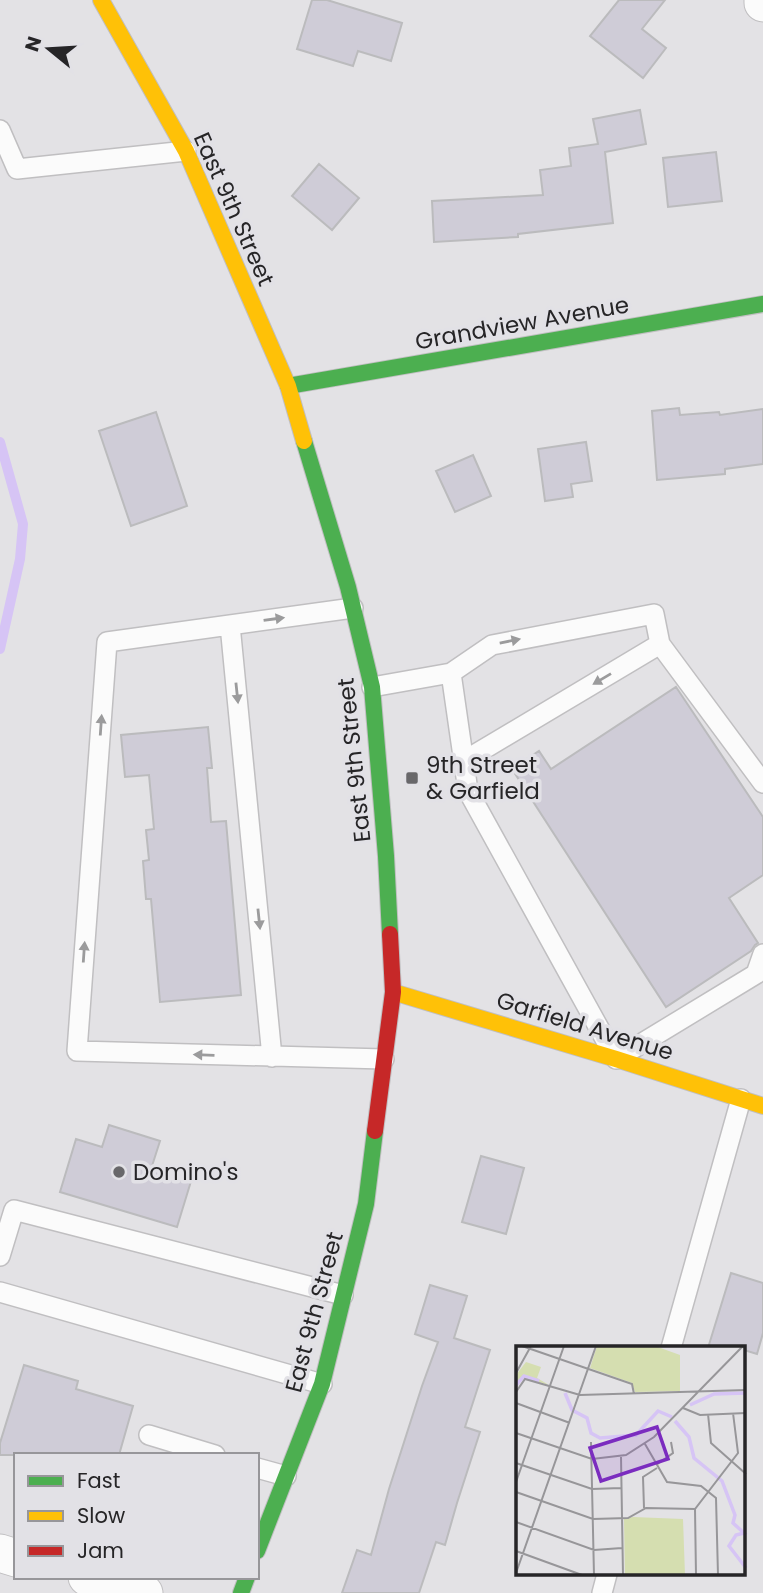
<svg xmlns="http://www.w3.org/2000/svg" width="763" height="1593" viewBox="0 0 763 1593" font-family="Poppins,sans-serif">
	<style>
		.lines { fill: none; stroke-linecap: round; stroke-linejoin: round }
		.stream { stroke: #d6c4f5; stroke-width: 10 }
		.building { fill: #cfccd7; stroke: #bbbbbd; stroke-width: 2 }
		.lane-casing { stroke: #c0bfc1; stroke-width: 22 }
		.street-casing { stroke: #c0bfc1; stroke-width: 39 }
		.fast-casing { stroke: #c0bfc1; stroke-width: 18 }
		.slow-casing { stroke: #c0bfc1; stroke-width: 18 }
		.jam-casing { stroke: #c0bfc1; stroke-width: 18 }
		.lane { stroke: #fbfbfb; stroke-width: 19 }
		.street { stroke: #fbfbfb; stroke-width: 37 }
		.fast { stroke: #4caf50; stroke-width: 16 }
		.slow { stroke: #ffc107; stroke-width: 16 }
		.jam { stroke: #c62828; stroke-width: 16 }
		.oneway { fill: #9b9b9c }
		.poi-dot { fill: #68676a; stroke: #e2e1e6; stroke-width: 2.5 }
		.labels { text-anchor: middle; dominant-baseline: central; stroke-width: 7; stroke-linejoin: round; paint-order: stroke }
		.street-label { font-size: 23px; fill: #262527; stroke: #e2e1e6 }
		.poi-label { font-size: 23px; fill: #262527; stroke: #e2e1e6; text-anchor: start }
		.inset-river { fill: none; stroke: #d6c4f5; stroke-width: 3.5 }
		.inset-road { fill: none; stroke: #979699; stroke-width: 2 }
		.view { fill: #7b2cbf; fill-opacity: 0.15; stroke: #7b2cbf; stroke-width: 3.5 }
		.inset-edge { fill: none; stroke: #262527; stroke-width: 3.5 }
	</style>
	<rect width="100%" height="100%" fill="#e3e2e5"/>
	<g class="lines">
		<path class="stream" d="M0 442 23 524 20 559 0 649"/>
	</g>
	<path class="building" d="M312 0H327L402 23 391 61 358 51 353 66 297 49Z
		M619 0H665L642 29 666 48 643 78 590 36Z
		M640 110 646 144 605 152 613 223 518 234V237L434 242 432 201 543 195 540 170 571 166 569 148 598 144 593 119Z
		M716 152 722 201 668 207 663 158Z
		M319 164 359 198 332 230 292 196Z
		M679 408 680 415 719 412 720 415 763 409V464L725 469V474L657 480 652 411Z
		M156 412 187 506 131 526 99 431Z
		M586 442 592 481 571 484 573 497 545 501 538 449Z
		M473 455 491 496 455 512 436 471Z
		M676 687 763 817V875L729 898 758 943 755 945 751 951 666 1007 512 769 539 751 551 769Z
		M208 727 212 768H207L211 822 226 821 241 995 160 1002 151 899H146L143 861 149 860 146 830 154 829 149 775 125 777 121 735Z
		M109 1125 160 1141 152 1166 192 1178 177 1227 60 1192 76 1139 102 1147Z
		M481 1156 524 1168 506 1234 462 1222Z
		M731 1273 763 1283V1333L757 1354 744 1350V1348H708Z
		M430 1285 467 1296 454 1338 490 1350 465 1427 480 1432 457 1503 445 1545 436 1542 419 1593H342L357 1550 371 1555 389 1489 422 1386 438 1342 415 1334Z
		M24 1365 78 1381 76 1389 133 1406 119 1455H0V1443Z"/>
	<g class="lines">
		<defs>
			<path id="lane" d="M0 130 17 169 186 151
				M353 608 107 642 77 1051 384 1059
				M230 625 272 1057
				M451 673 492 645 654 614 660 644 763 783
				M372 687 451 673 468 791 616 1059 756 974 763 954
				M464 761 660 644
				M0 1256 14 1210 343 1295
				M0 1292 322 1384
				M671 1348 741 1099
				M149 1435 215 1455
				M257 1468 286 1476
				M602 1593 607 1574"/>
			<path id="street" d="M763 0V3
				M0 1553 16 1558
				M87 1577 144 1593"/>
			<path id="fast" d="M288 386 763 304
				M304 441 348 587 372 687 386 856 390 934
				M257 1551 322 1384 366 1204 375 1131
				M241 1593 247 1577"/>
			<path id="slow" d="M101 0 186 151 288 386 304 441
				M393 992 616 1059 763 1106"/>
			<path id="jam" d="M375 1131 393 992 390 934"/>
		</defs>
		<use href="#lane" class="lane-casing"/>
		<use href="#street" class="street-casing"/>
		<use href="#fast" class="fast-casing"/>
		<use href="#slow" class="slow-casing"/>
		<use href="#jam" class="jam-casing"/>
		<use href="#lane" class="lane"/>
		<use href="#street" class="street"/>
		<use href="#fast" class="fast"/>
		<use href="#slow" class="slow"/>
		<use href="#jam" class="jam"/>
	</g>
	<defs><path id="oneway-solid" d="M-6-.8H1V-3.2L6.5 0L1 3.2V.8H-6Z" transform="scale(1.75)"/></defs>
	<g class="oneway">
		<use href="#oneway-solid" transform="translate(274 619) rotate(-8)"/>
		<use href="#oneway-solid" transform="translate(510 641) rotate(-11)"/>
		<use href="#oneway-solid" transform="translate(602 679) rotate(149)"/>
		<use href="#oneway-solid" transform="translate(237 693) rotate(84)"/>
		<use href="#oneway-solid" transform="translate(101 725) rotate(-86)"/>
		<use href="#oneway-solid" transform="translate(259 919) rotate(84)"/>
		<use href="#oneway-solid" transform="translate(84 952) rotate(-86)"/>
		<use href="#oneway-solid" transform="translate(204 1055) rotate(-178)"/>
	</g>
	<g class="poi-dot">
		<rect x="405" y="771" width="14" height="14" rx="3.5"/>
		<circle cx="119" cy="1172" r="7"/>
	</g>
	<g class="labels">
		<g class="street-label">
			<text transform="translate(234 209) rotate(66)">East 9th Street</text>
			<text transform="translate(522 323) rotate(-10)">Grandview Avenue</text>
			<text transform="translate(354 760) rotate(-96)">East 9th Street</text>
			<text transform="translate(585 1026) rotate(17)">Garfield Avenue</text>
			<text transform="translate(314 1312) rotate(-75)">East 9th Street</text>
		</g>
		<g class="poi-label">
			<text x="426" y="765">9th Street<tspan x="426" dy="26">&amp; Garfield</tspan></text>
			<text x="133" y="1172">Domino's</text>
		</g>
	</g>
	<g transform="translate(516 1346)">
		<rect width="229" height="229" fill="#e3e2e5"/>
		<path d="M81 0H139L164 9V45L119 46 116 37 74 22ZM10 16 25 21 21 32 33 39 6 31 0 43V29ZM117 171 167 173 169 229H109L108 173Z" fill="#d5deb0"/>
		<path class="inset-river" d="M0 39 8 30 23 35M49 47 56 64 71 72 75 87 84 92 120 89 142 65 156 71M174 59 198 48 230 47M159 75 173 91 178 112 206 135 219 169 217 177 228 187 220 189 213 200 230 222"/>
		<path class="inset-road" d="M6 0 116 38 118 48M0 27 15 0M0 46 9 33 64 49 230 44M0 57 54 77M167 62 184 69 230 67M192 68 195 97 230 128M0 87 76 113 110 109 138 91 227 0M75 96 78 229M129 98 151 136 185 140 200 152 202 229M105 111 107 229M0 117 76 143 105 142M140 119 157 107 155 96M0 136 48 0M0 146 77 173 112 172 130 162 179 163 222 107 217 67M128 162 127 131 141 122M179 163 180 229M0 176 78 204 106 202M0 205 66 229M0 227 80 0"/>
		<path class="view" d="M141 81 152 113 85 135 74 102Z"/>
		<rect width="229" height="229" class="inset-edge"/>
	</g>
	<rect x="14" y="1453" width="245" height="126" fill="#e2e1e6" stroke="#97969a" stroke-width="2"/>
	<rect x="28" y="1476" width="35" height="10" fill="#4caf50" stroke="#97969a" stroke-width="2"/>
	<text x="77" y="1488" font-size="21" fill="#262527">Fast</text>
	<rect x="28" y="1511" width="35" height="10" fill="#ffc107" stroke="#97969a" stroke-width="2"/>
	<text x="77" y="1523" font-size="21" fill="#262527">Slow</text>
	<rect x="28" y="1546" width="35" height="10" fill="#c62828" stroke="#97969a" stroke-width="2"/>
	<text x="77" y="1558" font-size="21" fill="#262527">Jam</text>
	<g transform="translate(49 49) rotate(288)" stroke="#e2e1e6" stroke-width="5" paint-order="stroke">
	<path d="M0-5L12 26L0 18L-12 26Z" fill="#262527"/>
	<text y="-10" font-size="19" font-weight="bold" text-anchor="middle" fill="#262527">N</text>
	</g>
</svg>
